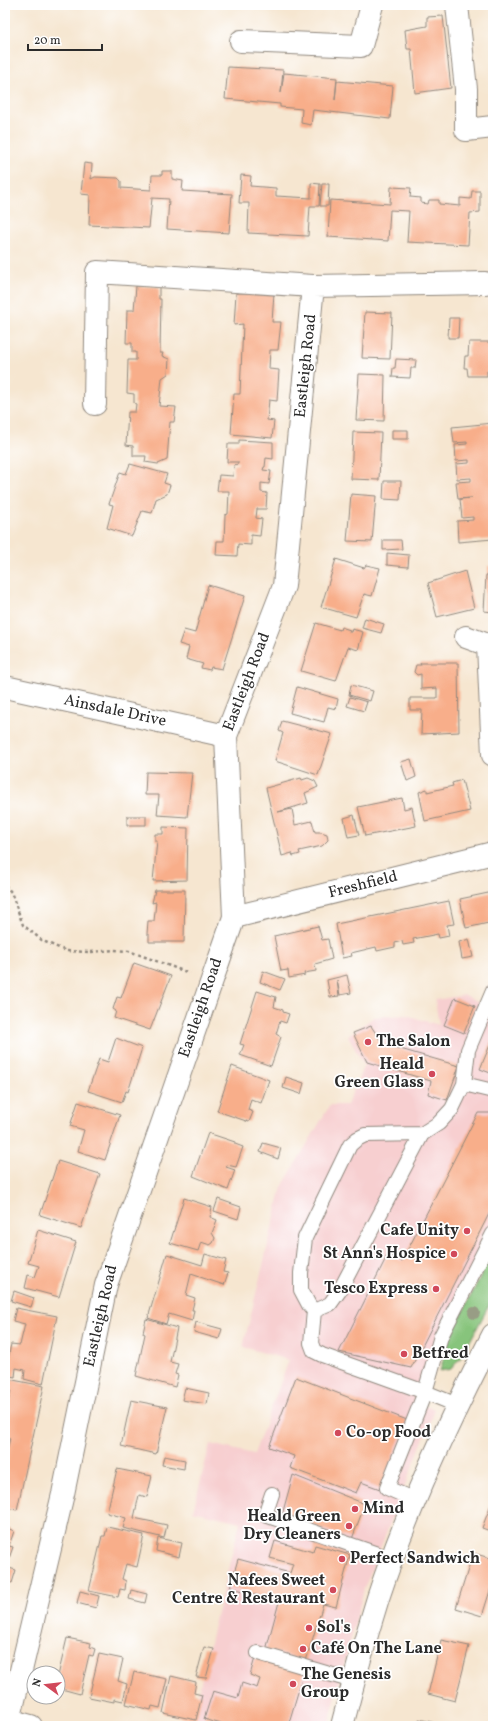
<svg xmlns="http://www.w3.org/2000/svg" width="498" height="1731" viewBox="0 0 498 1731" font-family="Vollkorn,serif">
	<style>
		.built { fill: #f7cfd0 }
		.green { fill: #87c47b; stroke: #597853 }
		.building { fill: #f8ae8a }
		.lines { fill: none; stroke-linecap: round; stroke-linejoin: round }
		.service-casing { stroke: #90887e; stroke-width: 16 }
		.minor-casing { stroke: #90887e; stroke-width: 24 }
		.tertiary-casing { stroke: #90887e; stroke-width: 24 }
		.path { stroke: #90887e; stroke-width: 2.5; stroke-dasharray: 3 3; stroke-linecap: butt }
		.service { stroke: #fff; stroke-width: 14 }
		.minor { stroke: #fff; stroke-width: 22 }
		.tertiary { stroke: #fff; stroke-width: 22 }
		.tree { fill: #989d85 }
		.poi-dot { fill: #d1495b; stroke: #fff; stroke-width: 1.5 }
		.labels { text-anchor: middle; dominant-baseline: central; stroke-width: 3.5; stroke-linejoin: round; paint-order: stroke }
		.street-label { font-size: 16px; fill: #2b2b2b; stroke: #fff }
		.poi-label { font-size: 16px; font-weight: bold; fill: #2b2b2b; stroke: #fff; text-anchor: start }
	</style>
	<rect width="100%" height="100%" fill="#fff"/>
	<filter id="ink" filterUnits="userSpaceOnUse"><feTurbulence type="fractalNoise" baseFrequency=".025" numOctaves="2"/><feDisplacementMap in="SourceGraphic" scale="8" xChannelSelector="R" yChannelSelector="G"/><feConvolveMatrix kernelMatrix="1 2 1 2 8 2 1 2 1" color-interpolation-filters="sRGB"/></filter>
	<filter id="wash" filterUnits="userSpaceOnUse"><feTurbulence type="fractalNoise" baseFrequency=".012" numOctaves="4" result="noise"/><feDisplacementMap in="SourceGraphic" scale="16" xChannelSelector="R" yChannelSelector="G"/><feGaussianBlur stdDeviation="0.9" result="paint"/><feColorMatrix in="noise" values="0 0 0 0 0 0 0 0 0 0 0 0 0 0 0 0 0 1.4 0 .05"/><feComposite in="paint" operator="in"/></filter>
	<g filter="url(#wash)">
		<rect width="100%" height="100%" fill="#f6e6d0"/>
		<path class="built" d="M493 975V1243L415 1402 435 1410 364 1589 328 1726H191L214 1625 240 1522 193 1511 210 1444 254 1454 289 1360 243 1347 282 1187 330 1105H347L364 1065 348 1036 374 1017 406 1015 439 1025 435 1000 465 995 481 1003Z"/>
		<path class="green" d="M493 1251V1298L462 1356 451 1369 440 1371 449 1340Z"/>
		<g id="blocks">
			<path class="building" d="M443 16 451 88 415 93 411 49H407L405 30 427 26V17Z
				M228 67 283 70 281 93 284 73 337 78 335 100 337 81 393 86 390 119 313 110 311 125 301 123 302 109 280 107V104L225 99Z
				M84 163 92 164 91 179 95 177 118 178 121 181V188L151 190 152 175H162V171H172V179L183 181 182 191 232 194 229 233 167 229 169 199 152 198 149 228 89 225 90 195 81 194Z
				M241 175 251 176 250 186 276 188V196L311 198V183L320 184 319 206H310L308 236 248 233 249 203H239Z
				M322 184H329L328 206H320Z
				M391 187 411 188 410 197 421 198V203L428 204 429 200H439V204L460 206V198L471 199 472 191H480V212L470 213 468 245 407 242 409 211 390 210 388 241 328 237 330 200 390 204Z
				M136 286 159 287V299H161L160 353H163L162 356 169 359 168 374 162 378 159 406 176 407 174 422H170L167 460 158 464 145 462 146 456H133V446L126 445 128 412H135L136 404 134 403V394L127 393 128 360H136V352H132V343H126L127 310H134Z
				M236 293H274L272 322H281L278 350H270L269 369 279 370 277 401 269 400 267 420 274 421 272 438 231 434 234 394H240L243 324 234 325Z
				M365 312 392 313 390 359 362 358Z
				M449 318H459L458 338H448Z
				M469 342H493V371H487V376H468L467 368H464L465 356H468Z
				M396 359 416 360 415 368H411L410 378 392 377 393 368H395Z
				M359 374 385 375 384 421 356 420Z
				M493 423V539L458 542 457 521 473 520V517L462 518 460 499 472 498 458 499 456 482 471 481V478L457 479 456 464 469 463V460L456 461 455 445 467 444V442L454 443 452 427Z
				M392 430H408V439H392Z
				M353 432 381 433 379 480 351 479Z
				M239 440 273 442V459L266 458 265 467H264L263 470 271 471 269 484 261 483V492L267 493 266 509H257L256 518 262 519 260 536 251 535V545L238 544 237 556 216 555 217 541H224L225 515 228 514 229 491H217L219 475 233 476 234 465 238 464V462H227L228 444H239Z
				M130 464 167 474 164 483 170 485 167 494 156 499 152 513 142 511 132 536 107 528 113 505 109 504 120 472 126 474Z
				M384 481H401L400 500 383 499Z
				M351 494 376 496 372 542 347 541Z
				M383 540H401L402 549 383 550Z
				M387 553 409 555 408 567 387 565Z
				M336 559 364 568 366 565 380 568 372 596 364 594 356 617 321 607Z
				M488 566H493V612L484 611 486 575H488Z
				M465 571 474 608 437 617 428 583Z
				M208 585 245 596 222 669 211 667 210 670 201 668 203 664 186 659 189 647 179 644 184 630 195 633Z
				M365 618 384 624 381 633 362 628Z
				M316 623 340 630 341 627 350 630 349 632H351L352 629 363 632 358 650 348 647 336 681 301 671Z
				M420 663H458L459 732 421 734 422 710H410V698H437V688L421 689V674L417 675 414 672 416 665H421Z
				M351 685 373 691 370 701 349 695Z
				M297 687 338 699 336 709 328 707 324 722 290 713Z
				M350 697 367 702 364 711 347 706Z
				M282 721 332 734 318 775 275 761 283 733 279 731Z
				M411 759 416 777 407 781 401 762Z
				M146 772 192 773 187 817 157 815 159 795H145Z
				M301 778 302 780 308 778 315 781 318 787 305 793 308 803 278 812 292 809 295 825 312 821 315 832H321L327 834 328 840 322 846 299 851 300 854 293 856 292 853 282 856 266 788Z
				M462 780 470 811 425 821 419 792 427 789V792L453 786 452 783Z
				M402 798 404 809 412 807 416 826 365 836 358 807Z
				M354 815 359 835 348 837 344 818Z
				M127 816H146V825H127Z
				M163 827 188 828 187 880 153 881 157 841H155V834H163Z
				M155 890H185L184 942H149V934H147L148 921H154L156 902 152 903Z
				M493 892V922L466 928 460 899Z
				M449 901 454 924 447 925 449 936 439 938 438 934 413 939 414 943 403 945 402 941 395 943V947L377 951 376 947 351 953 352 956 342 958 336 924Z
				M318 926 322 940 328 939 332 959 315 964 316 971 304 973 305 975 289 978 288 970 281 971 274 936Z
				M469 939 473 957 462 959 459 942Z
				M134 963 171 976 150 1030 114 1018 116 1011 113 1009 117 997 121 998Z
				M263 971 285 979 280 990 260 982Z
				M347 975 351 993 340 995 337 980 339 996 330 997 327 980Z
				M257 991 276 997 274 1007 283 1010V1012L289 1014 286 1023 280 1021 276 1034 281 1037 271 1066 240 1055 244 1045 240 1044Z
				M455 998 475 1006 464 1033 444 1025Z
				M371 1026 383 1044 459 1066 447 1100 428 1094 431 1081 367 1062 353 1033Z
				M116 1038 142 1048 128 1092 126 1091 122 1102 88 1091 99 1059 108 1062Z
				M493 1038V1074L480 1069Z
				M232 1066 269 1080 261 1103 251 1099 248 1110 253 1112 249 1122 217 1111Z
				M286 1077 304 1083 301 1094 283 1088Z
				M78 1102 120 1115 105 1160 78 1151 84 1130 70 1126Z
				M478 1113H493V1206L411 1368 339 1352 388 1254 402 1261Z
				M208 1133 235 1142V1144L243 1147 236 1167 227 1165 226 1167 235 1170 228 1190 193 1176Z
				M263 1143 281 1148 278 1159 260 1152Z
				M58 1161 100 1174 81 1228 40 1215Z
				M184 1198 212 1207 210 1217 217 1220 212 1233 215 1238 213 1243 210 1245 201 1242 198 1251 170 1243Z
				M218 1199 241 1207 238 1219 214 1211Z
				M38 1230 76 1242 59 1297 25 1288 28 1275 35 1277 39 1266 28 1263Z
				M167 1254 202 1265 205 1254 226 1260 223 1272 228 1273 224 1285 191 1274 186 1295 195 1298 192 1310H194L192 1321 169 1314 166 1324 148 1318Z
				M14 1291 34 1298 31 1307 11 1301Z
				M16 1308 57 1316 43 1384 24 1379 25 1370 16 1368 15 1377 5 1375 11 1344 20 1345 25 1324 13 1321Z
				M146 1319 177 1328 170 1362 178 1364 175 1374 178 1375 175 1387 136 1376 145 1334 143 1333Z
				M196 1322 222 1329 219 1339 194 1332Z
				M296 1377 407 1420 380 1489 361 1482 356 1493 290 1468 294 1456 269 1447Z
				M8 1379 44 1386 17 1510 5 1508V1460L10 1438 5 1437V1414L11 1390 6 1389Z
				M185 1388 209 1393 207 1404 182 1400Z
				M131 1400 167 1407 156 1454 121 1446Z
				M164 1456 185 1460 184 1469 162 1465Z
				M117 1469 152 1476 147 1497 139 1495 134 1518 167 1525 164 1538 123 1528 126 1518 107 1513Z
				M293 1475 365 1504 352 1539 282 1515Z
				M493 1499V1532L482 1528Z
				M5 1527 14 1531 9 1546 13 1547 6 1567 5 1566Z
				M107 1527 144 1535 137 1567 126 1564 122 1579 126 1581 125 1590 120 1589 118 1597 89 1591 102 1536H105Z
				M158 1538 182 1543 179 1557 156 1551Z
				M275 1541 313 1552 315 1545 350 1555 336 1607 323 1604 306 1661 266 1650 279 1602 230 1587 238 1559 290 1573 293 1564 270 1558Z
				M473 1553 493 1559V1581L482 1616 456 1608Z
				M5 1567 16 1570 12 1583 5 1581Z
				M131 1590 147 1594 145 1603 129 1599Z
				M80 1591 99 1596 96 1608 77 1603Z
				M67 1638 91 1643 90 1647 95 1649 93 1656 89 1655 80 1694 58 1688V1676Z
				M441 1640 469 1646 455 1701 428 1694Z
				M204 1647 214 1649 206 1678 196 1677Z
				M99 1654 123 1659 118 1681 127 1684 123 1701 114 1699V1702L89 1697Z
				M255 1658 304 1672 288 1726H228L204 1719 213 1691 238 1698 242 1683 257 1688 260 1679 250 1675Z
				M134 1672 167 1679 160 1708 152 1706 151 1710 126 1704Z
				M171 1676 196 1682 194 1693 202 1695 196 1720 163 1713Z
				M419 1719 444 1725V1726H418Z"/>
		</g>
	</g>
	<g filter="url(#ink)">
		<use href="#blocks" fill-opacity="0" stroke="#90887e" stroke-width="1"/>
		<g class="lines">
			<defs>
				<path id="service" d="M464 1084 493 1091
					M422 1134 340 1290 330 1304 314 1311 309 1305 301 1290V1273L305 1238 350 1145 357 1139 365 1135 422 1134 439 1123 452 1109 464 1084 468 1050 493 991
					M314 1311 311 1343 314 1351 322 1355 425 1392 457 1405
					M272 1494 265 1515 392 1559
					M415 1500 387 1488 425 1392 441 1336 493 1234
					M258 1653 353 1681"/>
				<path id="minor" d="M457 5 466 89V130L493 127
					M241 41 361 46 372 5
					M313 286 485 283
					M466 637 488 645 493 755
					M5 687 226 736
					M234 917 493 853
					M5 1719 31 1726
					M9 1721 63 1494 106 1285 234 917 226 736 284 586 313 286 97 272 95 404"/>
				<path id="tertiary" d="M342 1726C353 1683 365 1640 378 1598 408 1507 449 1420 493 1335"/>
			</defs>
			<use href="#service" class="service-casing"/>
			<use href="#minor" class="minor-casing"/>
			<use href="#tertiary" class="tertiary-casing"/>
			<path class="path" d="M5 885 11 892 23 925 43 941 66 951 90 952 114 950 129 951 189 973"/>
			<use href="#service" class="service"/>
			<use href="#minor" class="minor"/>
			<use href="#tertiary" class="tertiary"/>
		</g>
		<circle class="tree" cx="474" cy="1313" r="6"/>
	</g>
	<g class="poi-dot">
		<circle cx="368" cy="1042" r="4"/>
		<circle cx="432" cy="1074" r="4"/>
		<circle cx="467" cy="1231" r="4"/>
		<circle cx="454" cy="1254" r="4"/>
		<circle cx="436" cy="1289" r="4"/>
		<circle cx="404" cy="1354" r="4"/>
		<circle cx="338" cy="1433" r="4"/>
		<circle cx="355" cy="1509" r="4"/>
		<circle cx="349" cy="1526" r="4"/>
		<circle cx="342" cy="1559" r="4"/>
		<circle cx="333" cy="1590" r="4"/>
		<circle cx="309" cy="1628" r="4"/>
		<circle cx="303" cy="1649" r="4"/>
		<circle cx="293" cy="1684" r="4"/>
	</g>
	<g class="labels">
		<g class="street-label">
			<text transform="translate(306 366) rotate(-84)">Eastleigh Road</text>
			<text transform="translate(247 682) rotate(-69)">Eastleigh Road</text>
			<text transform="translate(115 711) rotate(12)">Ainsdale Drive</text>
			<text transform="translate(363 885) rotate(-14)">Freshfield</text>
			<text transform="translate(201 1008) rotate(-71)">Eastleigh Road</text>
			<text transform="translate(101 1316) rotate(-77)">Eastleigh Road</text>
		</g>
		<g class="poi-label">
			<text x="376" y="1042">The Salon</text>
			<text x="424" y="1065" text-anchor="end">Heald<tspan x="424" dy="18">Green Glass</tspan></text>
			<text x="459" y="1231" text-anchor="end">Cafe Unity</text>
			<text x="446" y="1254" text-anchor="end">St Ann's Hospice</text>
			<text x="428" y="1289" text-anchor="end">Tesco Express</text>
			<text x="412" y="1354">Betfred</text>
			<text x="346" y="1433">Co-op Food</text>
			<text x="363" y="1509">Mind</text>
			<text x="341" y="1517" text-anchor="end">Heald Green<tspan x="341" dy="18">Dry Cleaners</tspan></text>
			<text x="350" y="1559">Perfect Sandwich</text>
			<text x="325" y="1581" text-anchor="end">Nafees Sweet<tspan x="325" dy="18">Centre &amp; Restaurant</tspan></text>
			<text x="317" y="1628">Sol's</text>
			<text x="311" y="1649">Café On The Lane</text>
			<text x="301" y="1675">The Genesis<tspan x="301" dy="18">Group</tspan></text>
		</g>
	</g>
	<rect width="498" height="1731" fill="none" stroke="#fff" stroke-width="20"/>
	<g transform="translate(46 1685) rotate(285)"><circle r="19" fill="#ffffff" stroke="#aaaaaa"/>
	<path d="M0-3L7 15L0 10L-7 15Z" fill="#d1495b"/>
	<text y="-6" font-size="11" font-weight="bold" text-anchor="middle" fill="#2b2b2b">N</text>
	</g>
	<path d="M28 44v6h74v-6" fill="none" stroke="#2b2b2b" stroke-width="2"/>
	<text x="34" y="44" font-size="12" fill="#2b2b2b" stroke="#ffffff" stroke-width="3" paint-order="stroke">20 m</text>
</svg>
